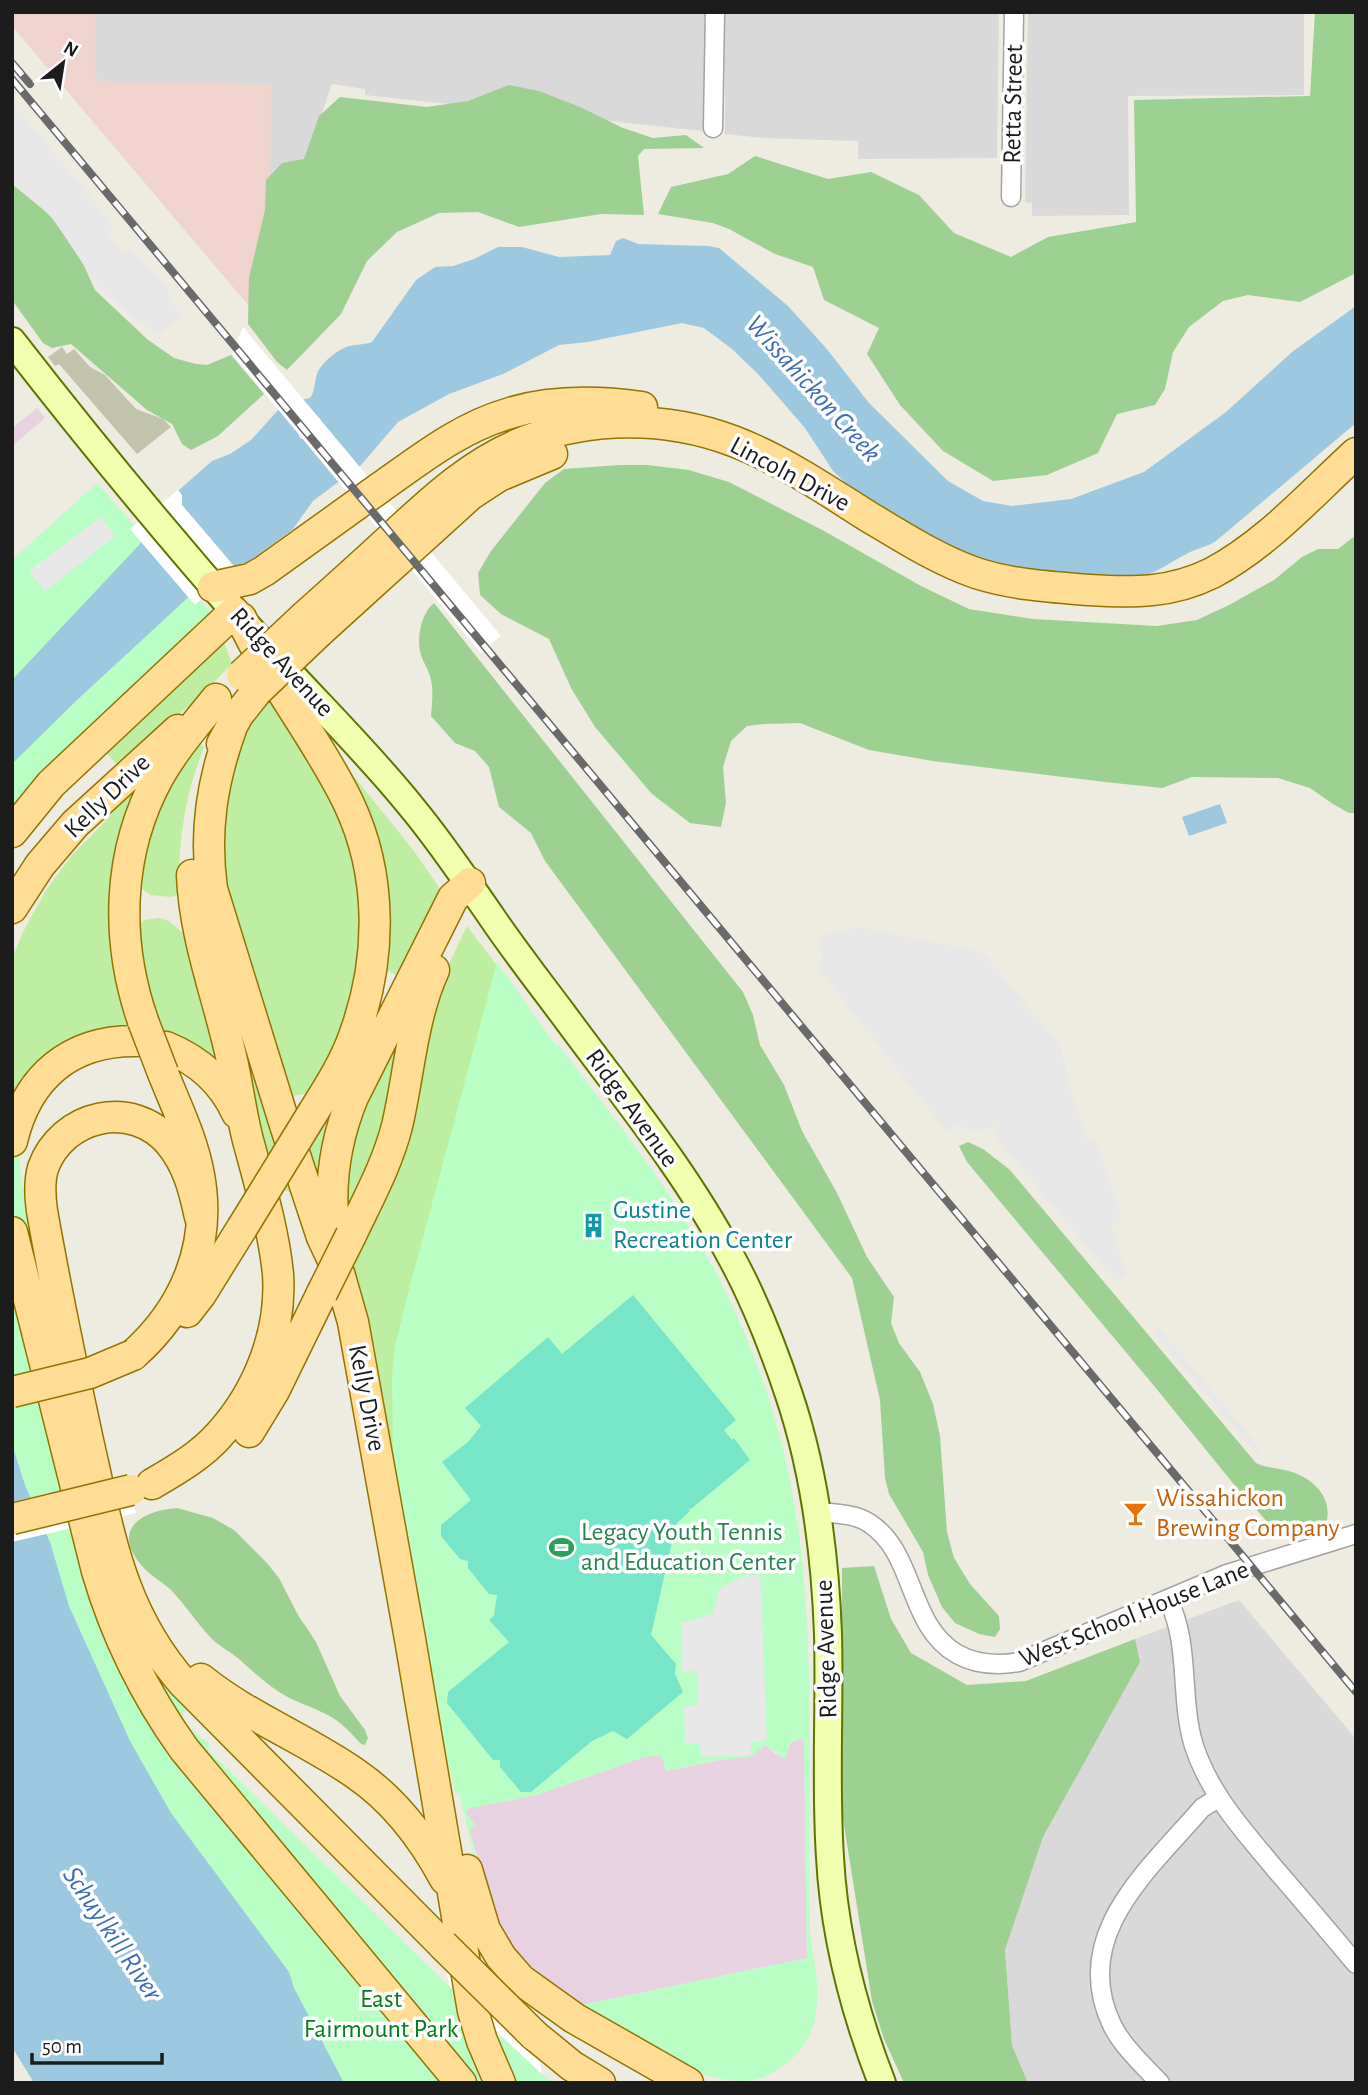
<svg xmlns="http://www.w3.org/2000/svg" width="1368" height="2095" viewBox="0 0 1368 2095" font-family="'Alegreya Sans',sans-serif">
	<style>
		.residential { fill: #dad9d9 }
		.commercial { fill: #f1d3cd }
		.industrial { fill: #e8d2e1 }
		.construction { fill: #c1c3ab }
		.grass { fill: #beeea1 }
		.forest { fill: #9dd191 }
		.park { fill: #b8fec5; fill-rule: evenodd }
		.pitch { fill: #77e5c7 }
		.parking { fill: #e8e8e8 }
		.water { fill: #9cc9e0; fill-rule: evenodd }
		.pier { fill: #fff }
		.lines { fill: none; stroke-linecap: round; stroke-linejoin: round }
		.minor-casing { stroke: #a3a3a3; stroke-width: 21 }
		.secondary-casing { stroke: #5c7600; stroke-width: 30 }
		.primary-casing { stroke: #947400; stroke-width: 33 }
		.minor { stroke: #fff; stroke-width: 18 }
		.secondary { stroke: #f1ffae; stroke-width: 26 }
		.primary { stroke: #ffdd95; stroke-width: 30 }
		.rail-casing { stroke: #6a6a6a; stroke-width: 8 }
		.rail { stroke: #fff; stroke-width: 5; stroke-dasharray: 16; stroke-linecap: butt }
		.primary-bridge-casing { stroke: #947400; stroke-width: 33; stroke-linecap: butt }
		.primary-bridge { stroke: #ffdd95; stroke-width: 30 }
		.labels { text-anchor: middle; dominant-baseline: central; stroke-width: 7; stroke-linejoin: round; paint-order: stroke }
		.street-label { font-size: 26px; fill: #1c1c1c; stroke: #fff }
		.culture-label { font-size: 26px; fill: #0d838f; stroke: #fff; text-anchor: start }
		.food-label { font-size: 26px; fill: #c56008; stroke: #fff; text-anchor: start }
		.leisure-label { font-size: 26px; fill: #27864d; stroke: #fff; text-anchor: start }
		.park-label { font-size: 26px; fill: #02811b; stroke: #fff }
		.water-label { font-size: 28px; font-style: italic; fill: #416db3; stroke: #fff }
	</style>
	<rect width="100%" height="100%" fill="#eeebe0"/>
	<path class="residential" d="M95 12H705V111L703 131 365 95V89L332 84 286 217 99 82 95 77Z
		M725 12H999L997 158 858 159V141L763 138 725 134Z
		M1028 12H1304V95L1128 96 1129 215 1032 216V203L1025 202Z
		M1239 1600 1356 1739V2083H1028L1012 2045 1005 1950 1043 1837 1139 1662 1135 1639Z"/>
	<path class="commercial" d="M12 12H95V77L99 82 271 85 269 266 254 312 12 26Z"/>
	<path class="industrial" d="M37 408 45 418 12 446V428Z
		M798 1740H804L807 1958 578 2006 539 1981 502 1937 490 1906 465 1812 470 1808 537 1795 641 1758 662 1754 666 1771 725 1759 766 1745 774 1753 785 1758 790 1743Z"/>
	<path class="construction" d="M62 347 67 354 74 349 90 367 105 375 136 409 163 419 171 427 137 454 59 364 55 366 48 357Z"/>
	<path class="grass" d="M221 640 225 645 232 664 199 697 118 766 103 749Z
		M265 701 273 706 292 736 298 733 310 756 307 763C322 782 337 804 346 827 349 835 350 845 352 853 370 935 355 1026 305 1094L292 1096 232 924 219 849 232 769 247 724Z
		M198 741 204 747C183 801 180 837 178 894L172 897 150 895 140 887 143 852 168 785Z
		M344 764 414 851 445 896 399 977 386 969Z
		M132 794 117 865 148 1000 137 928 144 920 159 918 169 921 184 934 192 946 217 1054 212 1061 142 1032 12 1107V959L22 934 45 892 72 855 105 822 108 813Z
		M467 926 518 993 397 1477 370 1332 351 1264 341 1216 357 1114 401 1035 443 976Z
		M215 954 239 1023 292 1193 281 1189 271 1176Z
		M330 1107 337 1110 320 1181 304 1134Z"/>
	<path class="forest" d="M1315 12H1356V273L1300 302 1248 295 1223 301 1189 327 1173 352 1165 389 1155 405 1117 414 1098 453 1047 475 993 481 943 451 900 405 867 354 879 328 824 300 813 267 775 254 729 229 713 223 658 214 671 187 728 174 755 156 828 179 871 172 919 195 954 233 1011 257 1048 237 1136 222 1134 100 1310 96Z
		M509 85 539 91 580 107 623 128 653 138 686 135 704 148 644 149 638 156 644 215 601 214 519 227 478 212 439 213 397 232 367 261 341 314 287 370 277 362 248 324 249 278 265 210 266 180 282 163 304 159 319 116 340 97 427 107 468 101Z
		M12 184 50 215 81 259 95 290 147 339 174 358 196 364 207 365 231 355 264 394 218 436 191 450 182 444 172 424 147 410 71 344 52 348 43 343 12 300Z
		M620 465H647L689 470 729 482 826 532 921 586 969 609 1033 619 1157 626 1197 620 1229 605 1274 580 1302 557 1318 549H1338L1356 535V813H1349L1333 804 1310 788 1278 778 1192 777 1162 788 1105 782 933 761 869 750 800 723 765 724 747 726 731 741 723 767 726 803 721 827 690 823 652 794 595 727 571 688 549 639 501 614 480 595 478 573 491 551 545 483 564 469Z
		M434 603 743 992 753 1015 760 1045 784 1085 802 1131 837 1193 867 1257 894 1297 891 1323 899 1343 920 1372 933 1404 940 1436 947 1532 954 1558 970 1584 999 1616 1000 1629 995 1637 979 1634 955 1623 942 1607 928 1575 923 1552 889 1494 885 1478 880 1400 852 1278 545 861 531 833 499 807 489 767 475 751 455 743 431 716C432 703 434 689 430 676 428 669 423 662 421 655 416 639 421 613 434 603Z
		M968 1142 983 1149 1009 1169 1256 1463C1269 1469 1282 1468 1295 1473 1315 1481 1331 1497 1327 1520L1302 1532 1279 1535 1236 1487 1155 1387 967 1162 959 1146Z
		M177 1508 213 1518 234 1530 267 1563 279 1578 298 1615 316 1642 340 1696 365 1730 368 1738 365 1745 361 1744C353 1735 344 1725 333 1718 313 1706 291 1702 272 1687 261 1679 250 1669 239 1659 230 1651 218 1646 210 1637 196 1622 186 1606 172 1591 164 1583 152 1577 144 1568 110 1531 139 1511 177 1508Z
		M874 1566 891 1619 911 1653 967 1685 1026 1681 1135 1639 1140 1662 1043 1837 1005 1950 1012 2045 1028 2083H904L884 2039 872 2001 841 1806 842 1568Z"/>
	<path class="park" d="M97 483 210 612 224 632 21 835 12 848V560Z
		M497 962 556 1046 559 1045C614 1118 672 1190 715 1271 757 1351 786 1438 798 1527 817 1661 806 1799 810 1934 814 1960 820 1986 816 2013 813 2036 799 2056 780 2068 774 2071 768 2076 761 2078 715 2092 653 2052 614 2029 579 2008 538 1988 513 1955 484 1916 471 1842 460 1795L455 1792 427 1679 430 1667 393 1453 392 1376 395 1347 407 1297ZM798 1740H804L807 1958 577 2006C564 1998 549 1990 537 1979 493 1941 481 1883 470 1829L475 1824 465 1812 470 1808 537 1795 641 1758 661 1755 666 1771 718 1760 750 1757 766 1745 785 1759 790 1743Z
		M12 1151 19 1154 21 1178 53 1356 106 1571 189 1707 179 1718 210 1745 207 1749 454 1991 461 2023 492 2037 500 2036 552 2083H344L294 1988 289 1972 171 1813 130 1741 69 1606 50 1542 25 1485 12 1444Z"/>
	<path class="pitch" d="M633 1295 736 1420 724 1430 732 1440 734 1438 750 1460 691 1509 688 1508 690 1511 676 1524 651 1635 676 1664 675 1674 683 1692 627 1739 613 1731 592 1741 531 1792H521L500 1767V1760H493L447 1703 448 1692 509 1642 489 1620 494 1616 497 1595 489 1594 468 1568V1561L460 1559 441 1536V1525L471 1500 442 1462 468 1442 481 1426 465 1408 548 1337 562 1354Z"/>
	<path class="parking" d="M12 102 115 227 107 234 123 253 130 248 171 292 167 296 182 314 157 336 99 288 54 220 35 201 12 184Z
		M101 517 115 536 45 591 29 571Z
		M856 927 972 950 986 956 1061 1047 1070 1089 1086 1136 1088 1140 1094 1137 1122 1220 1112 1227 1127 1274 1117 1283 994 1135 999 1130 998 1127 975 1131 957 1125 947 1132 816 966 822 960 819 937Z
		M1159 1328 1261 1449 1256 1453 1154 1333Z
		M746 1575H760L767 1740 751 1742V1755L701 1757 700 1744 685 1743 684 1706H695L698 1704 697 1674 694 1671H682L681 1622 692 1621 713 1613 720 1588Z"/>
	<path class="water" d="M623 238 638 244 708 246 719 248 788 306 826 348 869 403 948 481 983 501 1012 506 1071 499 1144 472 1226 412 1292 352 1356 306V423L1216 541C1207 547 1199 548 1190 552 1172 561 1157 573 1138 578L1032 573 982 560 925 533 855 492 833 471 805 428 758 374 732 349 704 328 682 323 588 342 559 345 503 374 449 394 398 422 361 465 313 501 293 529 241 567 234 566 195 591 76 701 12 764V680L139 545 179 490 212 461 230 454 251 440 280 408 291 402 310 398C316 390 314 380 318 371 325 360 337 350 349 346 357 344 364 345 372 342L416 280 435 267 453 266 474 259 498 247H522L559 257 610 255 616 241ZM317 417 320 418 322 424 303 439 300 438 298 432Z
		M1220 804 1227 823 1189 836 1182 817Z
		M12 1444 25 1485 50 1542 69 1606 130 1741 171 1813 289 1972 294 1988 344 2083H34L12 2047Z"/>
	<path class="pier" d="M243 327 501 636 481 653 232 354Z
		M178 490 182 495V505L234 566 195 605 130 529Z
		M127 1474 136 1513 12 1542V1502Z
		M441 1931 532 2020 542 2074 449 1986Z"/>
	<g class="lines">
		<defs>
			<path id="minor" d="M713 128 715 12
				M1011 197 1014 12
				M817 1512C834 1514 854 1513 869 1523 916 1553 907 1625 957 1654 977 1665 997 1666 1019 1662L1227 1574 1356 1534
				M1168 1599C1191 1646 1179 1697 1194 1746 1210 1795 1244 1831 1276 1870 1303 1901 1329 1932 1356 1964
				M1160 2083C1143 2065 1123 2047 1112 2025 1069 1935 1149 1870 1202 1808L1218 1798"/>
			<path id="secondary" d="M12 341C89 440 168 536 251 630 304 691 363 746 414 810 442 844 466 880 491 916 514 950 539 982 563 1014 621 1093 684 1169 730 1255 755 1300 773 1347 789 1395 815 1472 825 1553 828 1634 830 1708 825 1783 830 1857 834 1934 854 2011 882 2083"/>
			<path id="primary" d="M213 587 250 579 264 571C303 543 342 515 381 487 422 458 461 427 510 413 552 400 598 401 642 407
				M305 616C334 590 362 565 390 539 432 500 472 462 526 441 591 416 667 416 733 441 781 459 826 490 869 517 903 537 938 560 976 573 1013 585 1051 587 1089 590 1133 593 1172 593 1212 573 1267 544 1311 494 1356 453
				M241 618C271 683 317 738 348 802 383 875 382 960 354 1036 345 1062 329 1087 314 1111
				M319 632 470 495 499 476 552 454
				M232 726C212 781 204 831 212 889L285 1125 322 1237 339 1273 353 1322 410 1639 473 2011 482 2041 500 2083
				M222 744 238 715 257 691
				M12 832 51 784 234 612
				M12 908 40 865 75 824 178 730
				M143 1021C115 940 117 852 159 776 175 748 196 724 216 699
				M166 1047C198 1060 223 1082 237 1113
				M12 1141C27 1077 70 1040 137 1041
				M200 1217C194 1189 188 1165 170 1143 132 1098 62 1115 43 1168 39 1182 40 1197 42 1211 56 1290 72 1367 89 1445 110 1536 120 1611 184 1684L443 1945
				M12 1232 97 1571C116 1636 144 1693 184 1749L461 2083
				M351 1235C368 1199 387 1165 397 1126 409 1075 412 1018 434 970
				M335 1237C328 1188 334 1143 353 1097L453 898 470 883
				M187 1312 201 1294 242 1228
				M133 1355C185 1309 212 1245 199 1175 193 1140 176 1106 163 1073
				M249 1432 274 1391 322 1293
				M152 1484C176 1470 202 1455 220 1434 259 1391 282 1331 278 1274 274 1232 260 1185 249 1144 241 1115 238 1085 231 1056 218 997 194 936 192 875
				M201 1679C248 1717 306 1739 356 1774 394 1800 423 1838 445 1879
				M467 1870 485 1930 501 1957 521 1980 574 2018 688 2083
				M534 2035 572 2066 600 2083"/>
		</defs>
		<use href="#minor" class="minor-casing"/>
		<use href="#secondary" class="secondary-casing"/>
		<use href="#primary" class="primary-casing"/>
		<use href="#minor" class="minor"/>
		<use href="#secondary" class="secondary"/>
		<use href="#primary" class="primary"/>
		<defs>
			<path id="rail" d="M12 63 30 84
				M12 79 1356 1692"/>
		</defs>
		<use href="#rail" class="rail-casing"/>
		<use href="#rail" class="rail"/>
		<defs>
			<path id="primary-bridge" d="M242 675 305 616
				M257 691 319 632
				M143 1021 163 1073
				M242 1228 314 1111
				M322 1293 351 1235
				M12 1392 90 1373 133 1355
				M12 1519 131 1490
				M443 1945 534 2035"/>
		</defs>
		<use href="#primary-bridge" class="primary-bridge-casing"/>
		<use href="#primary-bridge" class="primary-bridge"/>
	</g>
	<defs>
		<symbol id="building-bare" viewBox="-9 -9 18 18"><path d="M-4-6H4V6H1V3H-1V6H-4ZM-2.5-4.3h1.7v1.8h-1.7ZM.8-4.3h1.7v1.8H.8ZM-2.5-1h1.7V.8h-1.7ZM.8-1h1.7V.8H.8Z" fill="#0f9aa8" stroke="#fff" stroke-width="2.5" paint-order="stroke"/></symbol>
		<symbol id="bar-bare" viewBox="-9 -9 18 18"><path d="M-6-5H6L.8 .8V4.5H3.5V6h-7V4.5H-.8V.8Z" fill="#e8710a" stroke="#fff" stroke-width="2.5" paint-order="stroke"/></symbol>
		<symbol id="stadium-bare" viewBox="-9 -9 18 18"><path d="M0-5a6.5 5 0 1 0 0 10a6.5 5 0 1 0 0-10ZM-3.5-1.8h7v3.6h-7Z" fill="#2e9e5b" stroke="#fff" stroke-width="2.5" paint-order="stroke"/></symbol>
	</defs>
	<g fill-rule="evenodd">
		<use href="#building-bare" x="576" y="1208" width="35" height="35"/>
		<use href="#bar-bare" x="1118" y="1496" width="35" height="35"/>
		<use href="#stadium-bare" x="544" y="1530" width="35" height="35"/>
	</g>
	<g class="labels">
		<g class="street-label">
			<text transform="translate(1013 104) rotate(-89)">Retta Street</text>
			<text transform="translate(790 474) rotate(28)">Lincoln Drive</text>
			<text transform="translate(282 662) rotate(47)">Ridge Avenue</text>
			<text transform="translate(107 796) rotate(-44)">Kelly Drive</text>
			<text transform="translate(632 1108) rotate(54)">Ridge Avenue</text>
			<text transform="translate(367 1398) rotate(79)">Kelly Drive</text>
			<text transform="translate(1134 1614) rotate(-22)">West School House Lane</text>
			<text transform="translate(826 1649) rotate(-92)">Ridge Avenue</text>
		</g>
		<g class="culture-label">
			<text x="613" y="1210">Gustine<tspan x="613" dy="30">Recreation Center</tspan></text>
		</g>
		<g class="food-label">
			<text x="1156" y="1498">Wissahickon<tspan x="1156" dy="30">Brewing Company</tspan></text>
		</g>
		<g class="leisure-label">
			<text x="581" y="1532">Legacy Youth Tennis<tspan x="581" dy="30">and Education Center</tspan></text>
		</g>
		<g class="park-label">
			<text x="381" y="1999">East<tspan x="381" dy="30">Fairmount Park</tspan></text>
		</g>
		<g class="water-label">
			<text transform="translate(813 389) rotate(48)">Wissahickon Creek</text>
			<text transform="translate(112 1934) rotate(56)">Schuylkill River</text>
		</g>
	</g>
	<rect width="1368" height="2095" fill="none" stroke="#1c1c1c" stroke-width="28"/>
	<g transform="translate(63 63) rotate(30)" stroke="#ffffff" stroke-width="5" paint-order="stroke">
	<path d="M0-5L12 26L0 18L-12 26Z" fill="#1c1c1c"/>
	<text y="-10" font-size="19" font-weight="bold" text-anchor="middle" fill="#1c1c1c">N</text>
	</g>
	<path d="M32 2053v10h130v-10" fill="none" stroke="#1c1c1c" stroke-width="3.5"/>
	<text x="42" y="2053" font-size="21" fill="#1c1c1c" stroke="#ffffff" stroke-width="5" paint-order="stroke">50 m</text>
</svg>
